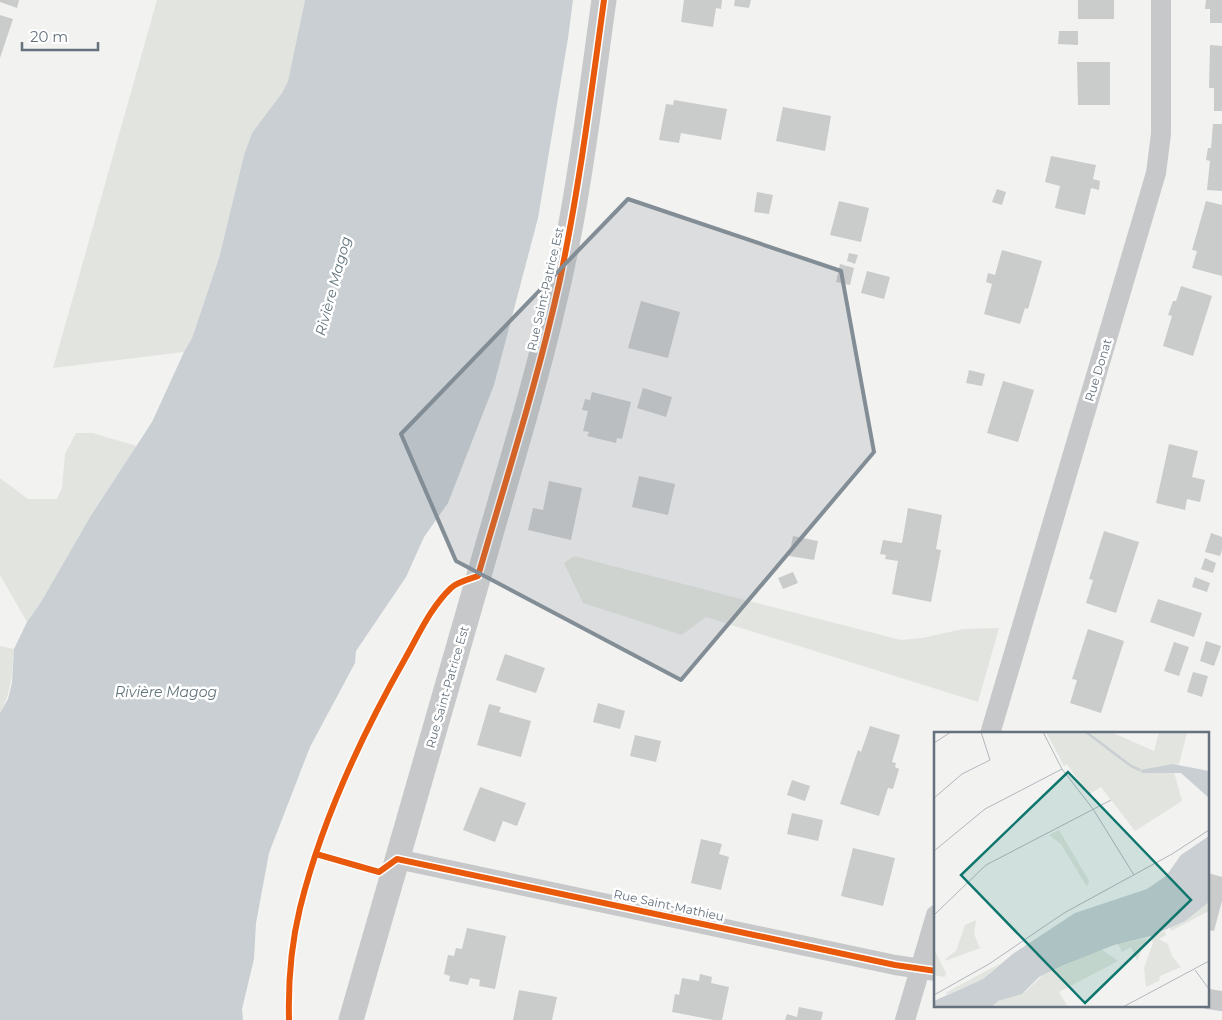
<svg xmlns="http://www.w3.org/2000/svg" width="1222" height="1020" viewBox="0 0 1222 1020" font-family="Montserrat,sans-serif">
	<style>
		.green { fill: #e2e5df }
		.water { fill: #c9cfd2 }
		.building { fill: #cacbcb }
		.lines { fill: none; stroke-linecap: round; stroke-linejoin: round }
		.minor { stroke: #c7c8c9; stroke-width: 20 }
		.tertiary { stroke: #c7c8c9; stroke-width: 25 }
		.cycleway-casing { stroke: #fff; stroke-width: 9 }
		.cycleway { stroke: #e8590c; stroke-width: 6 }
		.marked { fill: #828d96; fill-opacity: 0.2; stroke: #828d96; stroke-width: 4; stroke-linejoin: round }
		.labels { text-anchor: middle; dominant-baseline: central; stroke-width: 5; stroke-linejoin: round; paint-order: stroke }
		.street-label { font-size: 12px; fill: #65727e; stroke: #fff }
		.water-label { font-size: 14px; font-style: italic; fill: #61737b; stroke: #fff }
		.inset-river { fill: none; stroke: #c9cfd2; stroke-width: 2.5 }
		.inset-road { fill: none; stroke: #b2b7bc; stroke-width: 1 }
		.view { fill: #0f766e; fill-opacity: 0.15; stroke: #0f766e; stroke-width: 2.5 }
		.inset-edge { fill: none; stroke: #65727e; stroke-width: 2.5 }
	</style>
	<rect width="100%" height="100%" fill="#f2f2f1"/>
	<path class="green" d="M157 0H305L288 81 282 93 252 133 244 155 219 258 192 338 184 352 53 368Z
		M76 433H92L137 446 90 517 41 602 27 622 0 575V478L28 499H57L62 488 65 454Z
		M574 556 901 640 922 638 963 629 999 628 978 702 706 617 682 635 583 603 564 563Z
		M0 646 14 649C12 674 12 691 0 713Z"/>
	<path class="water" d="M305 0H573L568 38 538 218 494 385 448 503 424 537 406 577 356 651 355 663 310 747 269 853 256 923 254 959 242 1009 243 1020H0V713L8 699 12 683 14 649 27 622 41 602 90 517 152 422 184 352 192 338 219 258 244 155 252 133 282 93 288 81Z"/>
	<path class="building" d="M0 0H19L17 8 0 2Z
		M684 0H722L721 9 716 8 713 27 681 22Z
		M735 0H751L749 8 734 6Z
		M1078 0H1114V19H1078Z
		M1206 0H1222V23H1210V9H1205Z
		M0 15 13 19 0 58Z
		M1059 31H1078V45L1058 44Z
		M1210 45 1222 46V111H1214V88H1209Z
		M1077 62H1110V105H1078Z
		M674 100 727 109 721 140 681 133 679 143 659 140 666 104 673 105Z
		M783 107 831 116 825 151 776 141Z
		M1213 124H1222V191L1207 190 1210 161 1206 160 1208 148H1211Z
		M1051 156 1096 165 1093 179 1100 181 1099 190 1091 188 1085 215 1055 208 1060 186 1045 182Z
		M997 189 1006 192 1002 205 992 202Z
		M757 192 773 195 769 214 754 212Z
		M839 201 869 208 861 242 830 235Z
		M1206 201 1222 205V276L1192 268 1197 251 1192 250Z
		M1002 250 1042 261 1028 309 1025 308 1020 324 984 314 992 284 986 282 988 273 995 275Z
		M849 253 858 255 855 264 847 261Z
		M840 264 854 268 850 285 836 282Z
		M867 271 890 277 884 299 861 293Z
		M1181 286 1212 296 1193 356 1163 346 1172 316 1168 315 1173 301H1176Z
		M641 301 680 312 668 358 628 348Z
		M969 370 985 374 982 386 966 383Z
		M1003 381 1034 390 1018 442 987 433Z
		M643 388 672 397 666 417 637 408Z
		M592 392 631 402 622 439 617 438 616 443 587 436 589 432 583 431 588 411 582 410 585 399 590 400Z
		M1169 444 1198 451 1192 477 1205 480 1200 502 1187 499 1185 510 1156 503Z
		M639 476 675 484 668 515 632 507Z
		M549 481 582 488 571 540 528 530 533 508 543 510Z
		M908 508 942 515 936 549 941 550 931 602 892 594 898 561 885 559 886 555 880 554 883 540 902 543Z
		M1104 531 1139 542 1116 613 1086 603 1093 580 1089 579Z
		M1211 533 1222 537V550L1220 556 1205 552Z
		M793 536 818 541 814 560 789 556Z
		M1205 558 1216 563 1213 573 1201 569Z
		M793 572 798 583 783 589 778 578Z
		M1195 577 1210 583 1207 592 1192 587Z
		M1158 599 1202 613 1194 637 1150 622Z
		M1088 629 1124 641 1101 713 1070 703 1077 680 1072 679Z
		M1206 641 1221 646 1214 666 1200 661Z
		M1174 642 1189 647 1179 676 1164 671Z
		M505 654 545 668 536 693 496 680Z
		M1193 672 1208 676 1202 697 1187 692Z
		M598 703 625 711 620 729 593 722Z
		M489 704 501 707 499 712 531 721 521 757 477 745Z
		M870 726 900 735 892 762 896 763 895 767 899 769 893 789 888 788 879 816 840 804 858 750 861 752Z
		M635 735 661 741 656 762 630 756Z
		M792 780 810 786 805 801 787 795Z
		M480 787 526 803 517 826 503 821 495 842 463 830Z
		M792 813 823 820 818 841 787 834Z
		M701 839 722 844 719 854 729 857 721 890 691 883Z
		M853 848 895 858 883 906 841 896Z
		M1208 873 1222 877V901L1214 931 1208 930Z
		M467 928 506 936 495 989 479 986 480 980 470 978 468 985 449 981 450 976 444 974 448 955 454 956 456 948 462 949Z
		M700 974 712 977 711 983 729 987 722 1020H714L672 1012 675 994 679 995 682 978 699 981Z
		M519 990 557 997 552 1020H513Z
		M799 1007 823 1012 821 1020H785L787 1014 797 1017Z"/>
	<g class="lines">
		<path class="minor" d="M990 734 1156 173 1161 134V0
			M397 859 895 965 936 971
			M1208 999 1222 1001
			M905 1020 936 915"/>
		<path class="tertiary" d="M351 1020 524 419C541 358 557 296 569 234 584 156 593 78 604 0"/>
		<defs>
			<path id="cycleway" d="M316 854 379 872 397 859 895 965 936 971
				M289 1020C288 982 291 945 300 908 322 819 361 736 406 657 419 634 431 607 451 588 457 582 470 579 478 576 506 479 537 383 559 284 579 190 591 95 604 0"/>
		</defs>
		<use href="#cycleway" class="cycleway-casing"/>
		<use href="#cycleway" class="cycleway"/>
	</g>
	<path class="marked" d="M628 199 841 271 874 452 681 680 456 561 401 434Z"/>
	<g class="labels">
		<g class="street-label">
			<text transform="translate(545 289) rotate(-77)">Rue Saint-Patrice Est</text>
			<text transform="translate(1098 370) rotate(-73)">Rue Donat</text>
			<text transform="translate(447 687) rotate(-74)">Rue Saint-Patrice Est</text>
			<text transform="translate(669 905) rotate(12)">Rue Saint-Mathieu</text>
		</g>
		<g class="water-label">
			<text transform="translate(333 286) rotate(-75)">Rivière Magog</text>
			<text x="166" y="692">Rivière Magog</text>
		</g>
	</g>
	<g transform="translate(934 732)">
		<rect width="275" height="275" fill="#f2f2f1"/>
		<path d="M112 0H177L220 19 225 0 253 1 245 32 228 34 231 40H240L248 69 201 99 167 55 156 62 149 56 133 32 130 34ZM125 98 155 149 153 155 127 112 115 103ZM275 170V179L237 199 236 196ZM42 188 40 202 46 216 11 229 12 226 22 219 31 193ZM231 199 232 203 225 207 234 212 238 224 247 235 226 244 225 249 212 255 210 236 219 211 217 204ZM213 206 203 229 197 215 188 220 184 212ZM167 217 184 229 125 260 134 275H58L64 269 91 260 109 243ZM1 219 12 241 11 245 0 243ZM67 231 49 247 12 263 13 260Z" fill="#e2e5df"/>
		<path d="M239 32 275 39V66L247 41H208L206 38ZM275 104V170L251 189 217 204 180 213 130 233 105 245 88 262 64 269 58 275H0V269L49 247 80 221 141 181 213 157 232 144 247 123Z" fill="#c9cfd2"/>
		<path class="inset-river" d="M152 0 197 34 206 38"/>
		<path class="inset-road" d="M109 0 128 37 159 77 200 143M0 11 17 0M0 66 28 42 56 28 47 0M0 119 51 77 128 37M0 183 52 133 177 68M261 238 275 257M0 263 55 232 130 181 238 122 275 98M189 275 275 229"/>
		<path class="view" d="M134 40 257 168 151 271 27 143Z"/>
		<rect width="275" height="275" class="inset-edge"/>
	</g>
	<path d="M22 42v8h76v-8" fill="none" stroke="#65727e" stroke-width="2.5"/>
	<text x="30" y="42" font-size="15" fill="#65727e" stroke="#ffffff" stroke-width="4" paint-order="stroke">20 m</text>
</svg>
